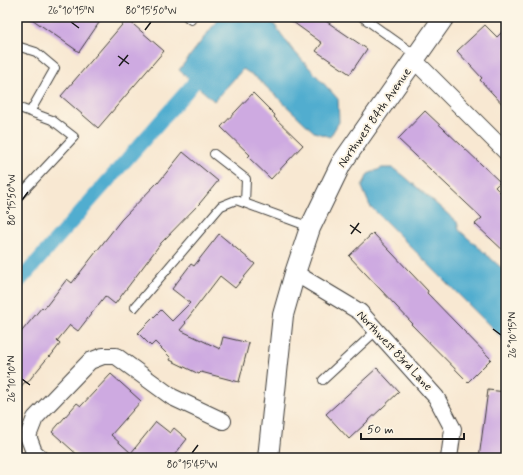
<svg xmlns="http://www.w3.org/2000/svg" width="523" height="475" viewBox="0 0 523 475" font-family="Mynerve,sans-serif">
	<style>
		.water { fill: #51adcf; stroke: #366476 }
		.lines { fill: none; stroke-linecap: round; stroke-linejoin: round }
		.canal { stroke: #51adcf; stroke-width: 14 }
		.building { fill: #ceaae1 }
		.service-casing { stroke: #3d3b37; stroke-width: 10 }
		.minor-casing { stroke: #3d3b37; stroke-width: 18 }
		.tertiary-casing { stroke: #3d3b37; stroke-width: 22 }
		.service { stroke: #fff; stroke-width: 8 }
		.minor { stroke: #fff; stroke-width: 16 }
		.tertiary { stroke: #fff; stroke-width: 20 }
		.ticks { fill: none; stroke: #1c1c1c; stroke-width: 1.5 }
		.labels { text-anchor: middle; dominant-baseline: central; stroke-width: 4; stroke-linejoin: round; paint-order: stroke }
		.street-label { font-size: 12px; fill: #1c1c1c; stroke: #fcf5e5 }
		.neatline { fill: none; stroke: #1c1c1c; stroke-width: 1.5 }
		.ticks-label { font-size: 10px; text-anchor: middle; fill: #1c1c1c }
	</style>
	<rect width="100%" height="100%" fill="#fcf5e5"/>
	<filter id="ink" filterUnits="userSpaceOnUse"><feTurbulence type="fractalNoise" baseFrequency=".025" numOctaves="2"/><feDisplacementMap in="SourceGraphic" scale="8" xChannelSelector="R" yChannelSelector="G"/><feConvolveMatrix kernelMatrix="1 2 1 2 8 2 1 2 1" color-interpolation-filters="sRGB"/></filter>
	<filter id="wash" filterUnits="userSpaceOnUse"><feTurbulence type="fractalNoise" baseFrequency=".012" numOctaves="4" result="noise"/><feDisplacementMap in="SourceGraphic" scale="16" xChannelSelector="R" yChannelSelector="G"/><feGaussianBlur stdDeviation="0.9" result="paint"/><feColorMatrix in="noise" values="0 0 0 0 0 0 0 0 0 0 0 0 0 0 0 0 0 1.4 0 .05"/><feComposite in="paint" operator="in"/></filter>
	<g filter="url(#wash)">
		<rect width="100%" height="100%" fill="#f8e8d2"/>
		<path class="water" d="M220 17H273L271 20 292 49 338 99 339 122 330 137 314 132 257 78 243 69 214 101 179 70Z
			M382 168H392L403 175 457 222 459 230 506 272V342L370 206 362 187 368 174Z"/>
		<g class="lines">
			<path class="canal" d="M17 284 187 91 206 68"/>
		</g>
		<g id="blocks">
			<path class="building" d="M29 17H103L79 52Z
				M286 17H320L367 49 350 74 316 51 322 43Z
				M127 19 164 51 98 128 61 96Z
				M485 25 497 37 506 28V108L480 80 482 78 457 51Z
				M253 93 275 115 274 117 303 145 271 179 248 157 250 155 221 127Z
				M425 111 500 182 495 187 506 198V253L475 224 482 218 398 139Z
				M183 152 218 181 200 203 161 243 115 304 105 296 78 331 70 325 57 341 60 344 50 357 49 356 27 383 25 382 17 391V337L42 307 44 309 67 279 72 283 121 220 158 182V183Z
				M373 233 428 291 427 293 491 359 468 382 411 324 412 323 349 256Z
				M219 234 255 264 235 288 220 276 185 322 186 323 180 330 220 349 223 337 249 343 239 382 201 372 199 374 170 360 171 358 155 342 151 346 138 333 161 310 172 321 190 303 172 289 191 264 194 266Z
				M377 368 399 392 349 439 326 414Z
				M111 374 141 401 111 435 131 453 156 422 170 433 174 428 187 439 172 458H81L52 432 77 403 81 406Z
				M488 390 506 392V458H479Z"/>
		</g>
	</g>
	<g filter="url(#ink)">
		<use href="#blocks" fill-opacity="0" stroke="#3d3b37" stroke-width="1"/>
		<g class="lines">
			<defs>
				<path id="service" d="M187 17 191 20 193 17
					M362 17 417 56
					M17 46 36 52 55 68 30 112
					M17 107 52 120 74 137 17 198
					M214 154 246 179 245 203
					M135 307 221 206 236 200 310 227
					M323 380 377 330"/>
				<path id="minor" d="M415 61 506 152
					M295 273 360 312 436 397 453 429 449 458
					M41 458 34 452 28 436 35 418 90 361 103 356H116L172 397 223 421"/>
				<path id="tertiary" d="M268 458 283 315 295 273 310 228 341 164 444 17"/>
			</defs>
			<use href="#service" class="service-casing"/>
			<use href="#minor" class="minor-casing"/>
			<use href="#tertiary" class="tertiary-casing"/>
			<use href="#service" class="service"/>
			<use href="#minor" class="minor"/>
			<use href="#tertiary" class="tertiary"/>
		</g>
	</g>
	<path class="ticks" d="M71 22 79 28M145 30 151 22M118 56 129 64M119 66 128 55M22 200 28 192M350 225 361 233M351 234 359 223M493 329 501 335M22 379 30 385M192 453 198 445"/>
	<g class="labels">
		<g class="street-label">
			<text transform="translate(375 118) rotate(-55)">Northwest 84th Avenue</text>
			<text transform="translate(394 351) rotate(47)">Northwest 83rd Lane</text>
		</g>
	</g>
	<rect width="523" height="475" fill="none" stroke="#fcf5e5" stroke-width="44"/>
	<path d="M361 433v6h103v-6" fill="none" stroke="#1c1c1c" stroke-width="2"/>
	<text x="367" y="433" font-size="12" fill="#1c1c1c" stroke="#fcf5e5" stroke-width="3" paint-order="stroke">50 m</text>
	<rect x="22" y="22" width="479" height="431" class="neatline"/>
	<g class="ticks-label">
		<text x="71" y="14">26°10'15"N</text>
		<text x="151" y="14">80°15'50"W</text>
		<text transform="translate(11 200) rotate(-90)" y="4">80°15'50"W</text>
		<text transform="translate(512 335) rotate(-90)" y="4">26°10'15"N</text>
		<text transform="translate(11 379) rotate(-90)" y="4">26°10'10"N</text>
		<text x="192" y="468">80°15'45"W</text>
	</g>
</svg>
